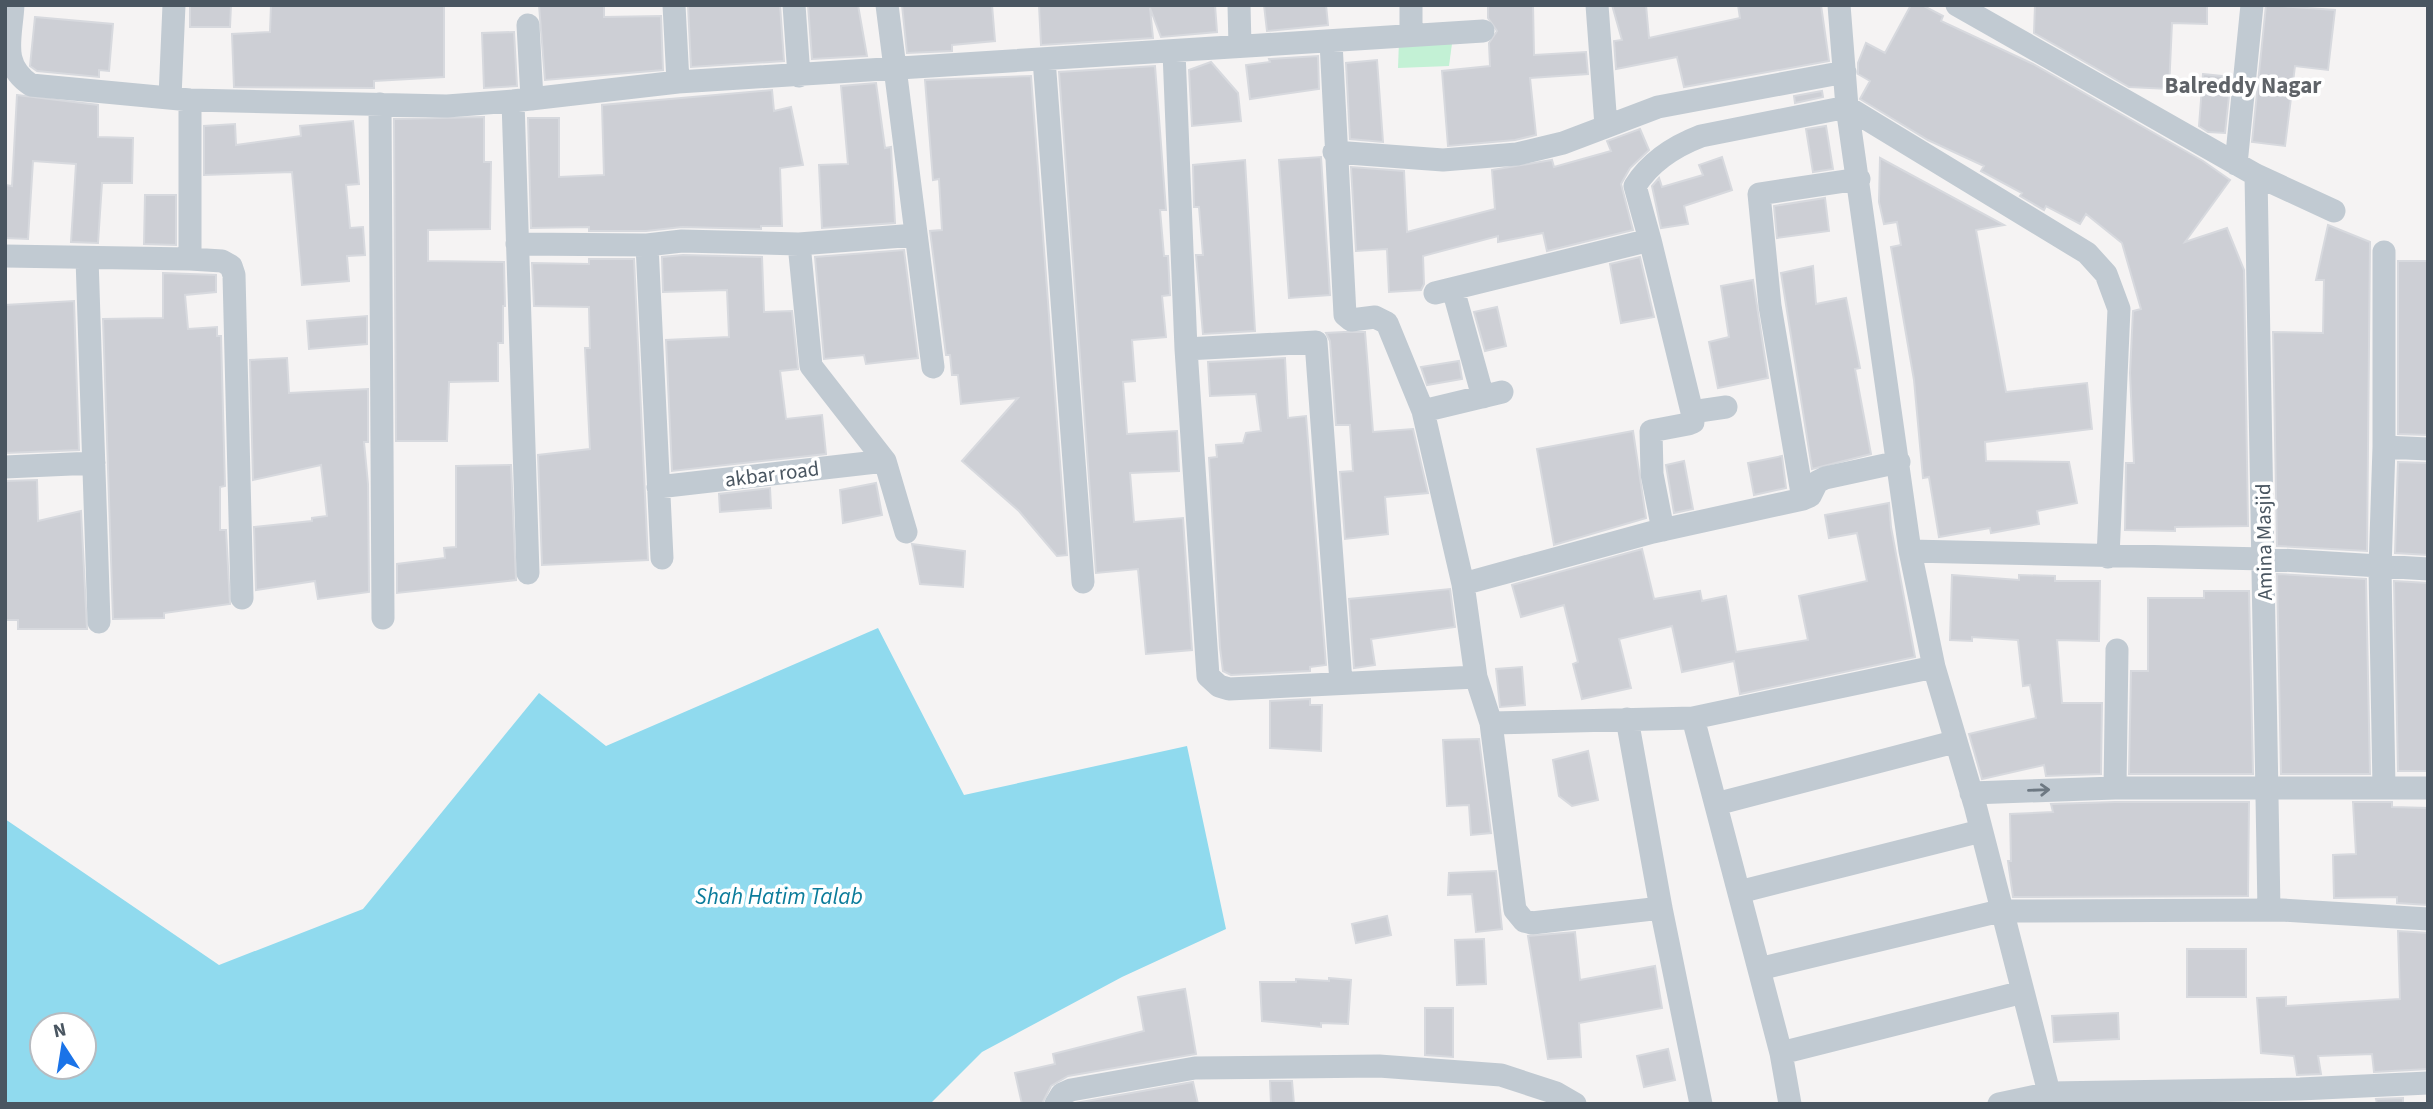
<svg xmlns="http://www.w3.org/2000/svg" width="2433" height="1109" viewBox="0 0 2433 1109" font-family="'Source Sans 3',sans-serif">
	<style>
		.green { fill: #c3f1d5 }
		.water { fill: #90daee; fill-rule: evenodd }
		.building { fill: #cdcfd5; stroke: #d7d9de; stroke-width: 2 }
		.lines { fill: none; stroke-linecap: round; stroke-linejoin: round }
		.minor { stroke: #c1cad2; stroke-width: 23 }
		.oneway { stroke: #6e7983 }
		.labels { text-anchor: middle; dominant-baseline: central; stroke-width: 7; stroke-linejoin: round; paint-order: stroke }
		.street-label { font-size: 21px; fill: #4a5661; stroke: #fff }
		.neighbourhood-label { font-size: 23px; font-weight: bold; fill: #5f6368; stroke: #fff }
		.water-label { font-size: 23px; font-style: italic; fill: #0c7c9b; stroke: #fff }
	</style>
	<rect width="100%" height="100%" fill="#f5f3f3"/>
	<path class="green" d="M1453 36 1449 66 1398 68 1399 41Z"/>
	<path class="water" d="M878 628 964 795 1187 746 1226 929 1122 977 982 1052 930 1104H5V819L219 965 363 909 539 693 606 746ZM42 1025H84V1067H42Z"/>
	<path class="building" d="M190 5H231L230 27H190Z
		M271 5H444V77L374 81V88L234 87 232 34 270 32Z
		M539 5H604V17L661 16 663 70 545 80Z
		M688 5H780L784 61 691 67Z
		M808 5H858L867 56 812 59Z
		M902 5H992L995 41 952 45V51L907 53Z
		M1039 5H1215L1217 32 1161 37 1150 8 1153 38 1041 45Z
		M1264 5H1326L1328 25 1267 31Z
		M1488 5H1533L1534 55 1586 52 1588 74 1530 78 1536 135 1515 140 1448 146 1442 71 1490 66 1489 43 1497 31 1488 18Z
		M1612 5H1646L1649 38 1740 18 1738 5H1821L1829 61 1684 87 1677 57 1616 69 1614 41 1622 40Z
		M1911 5H1922L1943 16 1941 21 2033 64 2203 161 2230 180 2185 242 2227 228 2244 270 2248 526 2175 527V531L2125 530 2126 463H2134L2130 373 2133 311 2141 309 2122 243 2086 214 2080 224 2046 206 2044 210 2020 196 2022 193 1981 171 1984 166 1928 140 1860 99 1870 81 1858 74V63L1866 43 1885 53Z
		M2035 5H2207V24L2172 23 2169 89 2129 87 2034 33Z
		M2266 5 2335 10 2328 70 2295 66 2285 146 2252 142Z
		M35 17 113 24 109 71 99 70V77L37 71 30 66Z
		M514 32 517 86 484 88 482 33Z
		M1318 56 1319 89 1250 99 1246 65 1270 62 1269 59Z
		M1377 60 1383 142 1350 139 1346 63Z
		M1211 62 1238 93 1241 121 1192 126 1189 70Z
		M1155 66 1166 210H1160L1164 256H1168L1170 295 1162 296 1166 337 1132 340 1135 381 1123 382 1127 434 1177 431 1179 471 1130 473 1134 522 1183 518 1192 650 1146 654 1138 569 1096 573 1059 72Z
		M2203 74 2231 77 2225 133 2208 132 2199 126Z
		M1031 76 1067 555 1057 556 1019 511 962 461 1018 398 961 404 958 375H952L950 355H946L930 231 942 230 939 179 933 180 925 80Z
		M876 83 885 148 891 147 895 223 822 228 819 165 848 164 841 86Z
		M772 90 774 111 791 107 803 165 780 168 782 226H761V229L682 227 646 231H589V227L531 228 528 118H559V177L604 175 602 105Z
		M1822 91 1823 97 1795 103 1794 96Z
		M17 95 98 105V137L133 138 132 183H102L98 243 71 242 76 164 33 161 28 239 5 238V185L12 186Z
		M484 117V162H491L490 229 428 230V261L504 262 505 306H503V343H498V381L449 382 447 441H396L394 119Z
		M353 121 359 184 346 185 350 228 363 227 365 255 347 256 349 281 302 285 292 172 204 175V126L235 124 236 145 301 136 300 126Z
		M1826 126 1833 169 1813 172 1806 129Z
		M1640 129 1649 150 1630 168 1621 184 1633 230 1547 251 1543 233 1498 242V236L1423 256 1424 284 1421 290 1389 292 1387 249 1356 251 1351 167 1404 171 1407 232 1495 209 1492 170 1552 160 1554 167 1611 151 1607 141Z
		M1321 157 1330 295 1289 298 1279 160Z
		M1722 157 1732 190 1684 206 1688 224 1661 228 1652 186 1659 178 1662 187 1703 175 1699 165Z
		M1880 158 2004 225 1976 230 2006 392 2087 383 2092 429 1985 442 1986 461 2069 462 2077 503 2037 511 2039 524 1991 533 1990 528 1939 537 1929 477 1923 478 1914 380 1891 247 1901 245 1897 222 1884 224 1879 202Z
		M1245 160 1255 331 1203 334 1196 255H1203L1199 207H1194L1193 165Z
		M145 195H176V245L144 244Z
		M1825 198 1829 231 1777 238 1774 206Z
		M2328 225 2370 242 2367 551 2277 546 2273 332 2323 333 2324 280H2316Z
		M904 250 918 358 866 364 864 355 824 359 815 257Z
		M683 255 762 257 764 312 792 311 798 369 780 371 786 419 822 415 826 454 672 471 666 340 729 337 727 290 663 292 662 257Z
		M1640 257 1654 317 1621 323 1610 264Z
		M589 259H634L648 560 542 565 538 455 590 449 585 348H590L589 307 534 306 532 263 589 264Z
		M2398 261H2428V435L2398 434Z
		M1813 266 1816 304 1846 298 1860 368 1855 369 1871 454 1812 469 1781 273Z
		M163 273 216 275V292L185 295 188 329 217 327V336H221L225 486 220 487V530H226L230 604 164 613V618L113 619 103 319 163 318Z
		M1753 280 1768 378 1718 388 1709 342 1729 337 1721 286Z
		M74 301 79 450 5 453V305Z
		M1497 307 1506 346 1485 351 1474 312Z
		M367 316V344L309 349 307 321Z
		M1344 332H1365L1373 432 1413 429 1428 493 1385 497 1388 534 1345 539 1340 472 1353 471 1350 425H1336L1330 341 1326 333Z
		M287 358 289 393 368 389V442H364L368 484 369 592 318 599 315 581 256 590 254 527 312 521V518L327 516 321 465 253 480 250 360Z
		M1285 358 1288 418 1306 416 1326 665 1310 667V671L1231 675 1223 671 1220 648 1209 458 1217 457 1216 445 1243 443 1246 433 1261 431 1256 394 1210 396 1208 362Z
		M1459 361 1462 379 1427 385 1421 367Z
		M1633 431 1646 518 1554 545 1537 449Z
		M1782 456 1786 488 1754 495 1748 463Z
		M1684 461 1693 509 1674 513 1666 465Z
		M2398 462 2428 463V555L2395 553Z
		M511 465 516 580 397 593V564L445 558 444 548 456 547V466Z
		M37 480 38 521 81 511 87 629H18V620H5V481Z
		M876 483 882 515 843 523 840 490Z
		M770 488 771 508 720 512 719 494Z
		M1889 503 1891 527 1915 657 1740 694 1734 661 1682 672 1672 626 1619 639 1631 688 1582 699 1573 664 1578 662 1564 605 1521 617 1512 585 1642 549 1654 599 1700 591 1702 601 1726 596 1736 652 1808 640 1799 596 1867 581 1857 533 1829 538 1825 515Z
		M912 544 965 551 963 587 920 584Z
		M2277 574 2366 579 2370 774H2281Z
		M1952 575 2019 580V575L2055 576V581H2100L2099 641 2057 640 2062 703H2102L2101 774 2046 776 2044 765 1982 779 1969 734 2036 718 2030 685 2023 686 2018 640 1972 637V641L1950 640Z
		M2394 581 2428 583V771H2398Z
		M1450 589 1455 627 1371 639 1375 665 1354 668 1349 599Z
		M2204 591H2249L2253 774H2129L2131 671H2148V598H2204Z
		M1522 667 1525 705 1500 707 1496 669Z
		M1310 699V705H1322L1321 751 1270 748V701Z
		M1479 739 1491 833 1471 835 1469 805 1447 806 1443 740Z
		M1588 751 1598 800 1572 806 1559 796 1553 760Z
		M2115 802H2249L2248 896 2013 897 2008 861H2011L2010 814 2053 812 2051 804Z
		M2353 802H2392V807L2428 808V905L2397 903V897L2334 898 2333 855 2356 854Z
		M1496 871 1502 929 1476 932 1472 894 1448 895 1449 873Z
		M1387 916 1391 935 1356 943 1352 924Z
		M2398 931 2428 933V1069L2374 1072 2372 1054 2318 1056 2321 1074 2297 1075 2294 1056 2261 1053 2257 998 2286 997V1006L2400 999Z
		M1575 932 1580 980 1655 966 1662 1008 1579 1023 1581 1057 1548 1059 1528 936Z
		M1484 939 1486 984 1457 985 1455 940Z
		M2187 949H2246V997H2187Z
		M1329 978 1351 980 1348 1024 1321 1023V1027L1262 1021 1260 982H1296V979L1329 981Z
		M1185 989 1196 1054 1068 1076 1051 1086 1042 1104H1022L1015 1073 1055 1064 1053 1054 1144 1031 1138 997Z
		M1425 1008H1453V1057L1425 1055Z
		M2118 1013 2119 1039 2054 1042 2052 1016Z
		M1668 1049 1675 1080 1644 1087 1637 1056Z
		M1270 1081H1292L1294 1104H1271Z
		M1193 1082 1198 1104H1075V1103Z
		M2403 1098V1104H2377L2376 1099Z"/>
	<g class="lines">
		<path class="minor" d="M13 5C11 39 0 64 31 85L190 100 447 106 513 101 678 82 1483 31
			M674 5 678 82
			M794 5 799 76
			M887 5 933 367
			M1239 5 1240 46
			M1411 5V35
			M1597 5 1606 126
			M1839 5 1847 107 1910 551 1934 667 1975 805 2052 1104
			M1957 5 2256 175 2334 211
			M528 25 532 99
			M1331 42 1345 315 1351 320 1375 317 1387 323 1423 411 1463 584 1476 677 1491 723 1515 910 1524 921 1532 923 1661 908
			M1174 52 1186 349 1208 676 1219 686 1229 689 1476 677
			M1044 59 1083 582
			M170 97 174 5
			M190 100V259
			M513 101 528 573
			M380 104 383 618
			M1334 152 1443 160 1517 154 1563 143 1658 107 1845 72
			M2236 164 2252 5
			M2256 175 2269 910
			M1650 240 1635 186C1650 162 1675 146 1701 136L1847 107 2087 253 2106 274 2119 309 2108 557
			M517 244 647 245 682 241 799 244 916 235
			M799 244 811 366 885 461 906 532
			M647 245 662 558
			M2384 252V447L2380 569 2384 788
			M5 256 190 259 222 261 231 266 234 275 242 598
			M87 258 99 622
			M1453 289 1483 397
			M1435 293 1650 240 1693 416V422L1688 424 1651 431 1652 474 1663 530
			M1186 349 1316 342 1341 682
			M1423 411 1502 392
			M1692 412 1726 407
			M2384 447 2428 449
			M5 467 94 463
			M658 487 885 461
			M1803 499 1770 306 1759 194 1859 179
			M1910 551 2265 559 2428 569
			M1463 584 1653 532 1803 499 1810 496 1817 482 1825 478 1899 462
			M1693 718 1781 1053 1790 1104
			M1627 719 1661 908 1701 1104
			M1491 723 1693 718 1934 667
			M2115 788 2117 650
			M1971 793 2115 788H2428
			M1716 804 1954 742
			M1739 892 1981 831
			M1759 969 2000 911 2282 910 2428 919
			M1781 1053 2023 992
			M1056 1104 1062 1094 1071 1090 1195 1068 1379 1066 1501 1075 1556 1093 1575 1104
			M1999 1104 2050 1093 2300 1089 2428 1083"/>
	</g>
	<defs><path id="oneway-shaft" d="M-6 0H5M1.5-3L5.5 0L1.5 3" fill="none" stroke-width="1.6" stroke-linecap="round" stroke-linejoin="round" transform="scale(1.75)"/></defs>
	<use class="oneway" href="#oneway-shaft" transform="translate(2039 790) rotate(-2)"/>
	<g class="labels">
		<g class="street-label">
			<text transform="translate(772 474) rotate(-7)">akbar road</text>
			<text transform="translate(2264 542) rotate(-91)">Amina Masjid</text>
		</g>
		<g class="neighbourhood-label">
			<text x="2243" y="85">Balreddy Nagar</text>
		</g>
		<g class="water-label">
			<text x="779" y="896">Shah Hatim Talab</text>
		</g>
	</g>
	<rect width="2433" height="1109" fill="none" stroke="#4a5661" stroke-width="14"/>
	<g transform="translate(63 1046) rotate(348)"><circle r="33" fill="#ffffff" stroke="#b7bbc0" stroke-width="2"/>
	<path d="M0-5L12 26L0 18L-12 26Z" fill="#1a73e8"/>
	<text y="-10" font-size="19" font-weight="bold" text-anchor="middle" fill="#4a5661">N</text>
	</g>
</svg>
